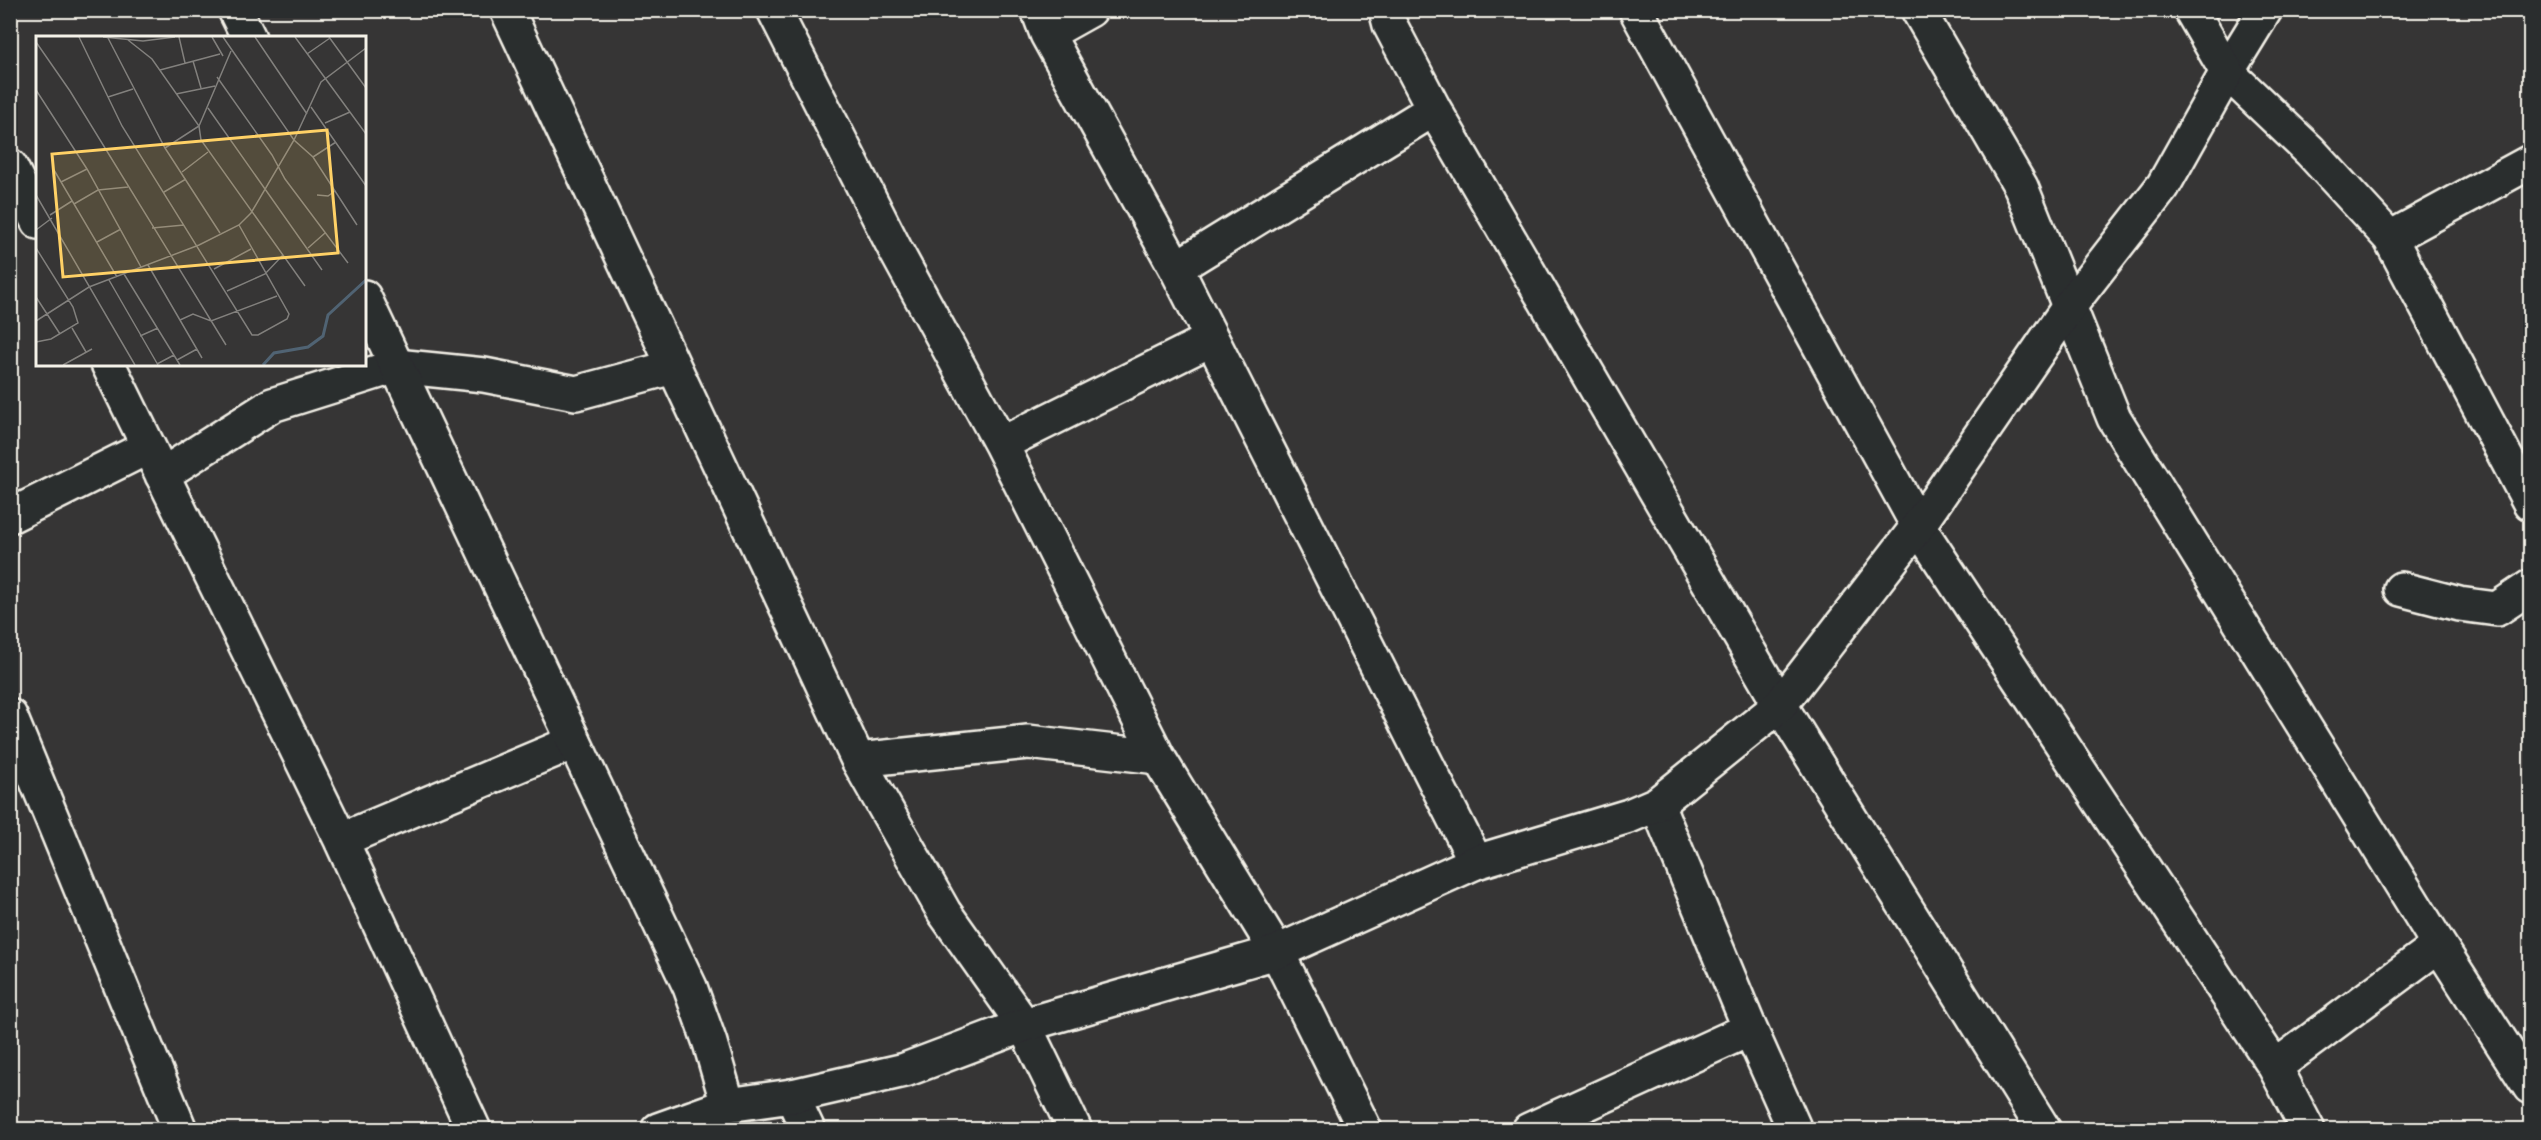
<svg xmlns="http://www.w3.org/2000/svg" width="2541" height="1140" viewBox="0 0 2541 1140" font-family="Itim,sans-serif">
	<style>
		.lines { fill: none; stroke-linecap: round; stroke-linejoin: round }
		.minor-casing { stroke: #f4f1e8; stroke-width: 38 }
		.major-casing { stroke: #f4f1e8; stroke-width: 38 }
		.minor { stroke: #2a2d2e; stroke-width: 33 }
		.major { stroke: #2a2d2e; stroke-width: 33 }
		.inset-river { fill: none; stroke: #506373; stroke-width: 3 }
		.inset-road { fill: none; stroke: #82807d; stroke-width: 1.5 }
		.view { fill: #ffd166; fill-opacity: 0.15; stroke: #ffd166; stroke-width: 3 }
		.inset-edge { fill: none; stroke: #f4f1e8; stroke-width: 3 }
	</style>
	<rect width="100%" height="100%" fill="#363535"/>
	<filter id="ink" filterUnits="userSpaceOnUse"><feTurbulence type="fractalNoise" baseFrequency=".0167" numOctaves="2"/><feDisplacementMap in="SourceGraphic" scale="12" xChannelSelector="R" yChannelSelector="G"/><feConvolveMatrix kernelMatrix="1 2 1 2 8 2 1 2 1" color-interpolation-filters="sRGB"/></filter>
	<g filter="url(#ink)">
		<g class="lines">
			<defs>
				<path id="minor" d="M507 10 858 760 944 912 1024 1025 1075 1130
					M774 10 896 251 1001 444 1158 757 1277 952 1365 1130
					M1038 10 1047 34 1176 268 1476 862
					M1386 10 1390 25 1434 109 1780 705 2044 1130
					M1636 10 1918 526 2275 1067 2308 1130
					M1918 10 2021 187 2114 418 2439 945 2530 1087
					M2265 10 2227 72 2310 151 2390 238 2530 503
					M1047 34 1090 10
					M10 166 38 222
					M2390 238 2530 162
					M1176 268 1434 109
					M108 364 341 840 474 1130
					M1001 444 1212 339
					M162 475 272 405 396 366 484 375 576 393 673 367
					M10 516 148 447
					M2401 589 2459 604 2497 609 2530 587
					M10 716 180 1130
					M858 760 1028 742 1158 757
					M1657 804 1750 1029 1795 1130
					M341 840 574 742
					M2275 1067 2439 945
					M792 1096 808 1130
					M1529 1130 1750 1029"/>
				<path id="major" d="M235 10 249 38
					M364 297 690 987 710 1043 728 1105
					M658 1130 728 1105 792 1096 905 1070 1024 1025 1277 952 1476 862 1629 816 1657 804 1780 705 1918 526 2068 308 2163 186 2227 72 2191 10"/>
			</defs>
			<use href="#minor" class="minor-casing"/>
			<use href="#major" class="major-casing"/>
			<use href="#minor" class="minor"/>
			<use href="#major" class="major"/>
		</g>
	</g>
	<g transform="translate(36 36)">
		<rect width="330" height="330" fill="#363535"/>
		<path class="inset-river" d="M227 329 238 317 272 311 287 300 292 279 330 244"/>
		<path class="inset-road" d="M43 1 86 90 216 299H222L251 283 253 278 203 189M67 1 107 5 139 1M143 1 149 27M176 1 187 20M219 1 271 78M259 1 330 98M293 1 330 52M72 2 129 112 184 197M92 4 116 23 163 90 129 112M0 6 34 55 190 309M195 15 163 90 165 104 269 250M271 18 294 2M157 25 165 52M124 34 184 18M181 41 236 119 249 143 312 227M0 54 51 133 105 231M140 58 179 50M72 61 97 53M275 71 330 150M172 72 286 234M289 87 314 76M277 121 300 106M18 134 81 241M146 136 172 116M25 146 51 133M128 156 150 143M0 159 99 329M281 159 292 160 299 155M38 168 62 154 92 151M14 179 36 165M321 189 277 121 258 104 285 46 330 12M116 192 148 189M0 194 16 182M61 206 85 193M0 212 37 271 42 287 15 303 0 306M272 212 289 197M112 229 166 322M178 233 215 213M88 238 144 329M73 244 122 329M191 255 229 238 247 219M0 261 24 298M144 284 157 278 175 285 241 260M0 285 53 251 163 209 203 189 215 177 258 104 187 1M36 292 50 316M104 300 122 292M141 324 161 313M121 328 138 319M27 329 56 313"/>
		<path class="view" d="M291 94 302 217 27 241 16 118Z"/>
		<rect width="330" height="330" class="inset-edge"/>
	</g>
	<rect width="2541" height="1140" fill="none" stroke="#2a2d2e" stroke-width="36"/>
	<rect x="18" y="18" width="2505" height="1104" fill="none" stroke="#f4f1e8" stroke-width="2" filter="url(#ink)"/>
</svg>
